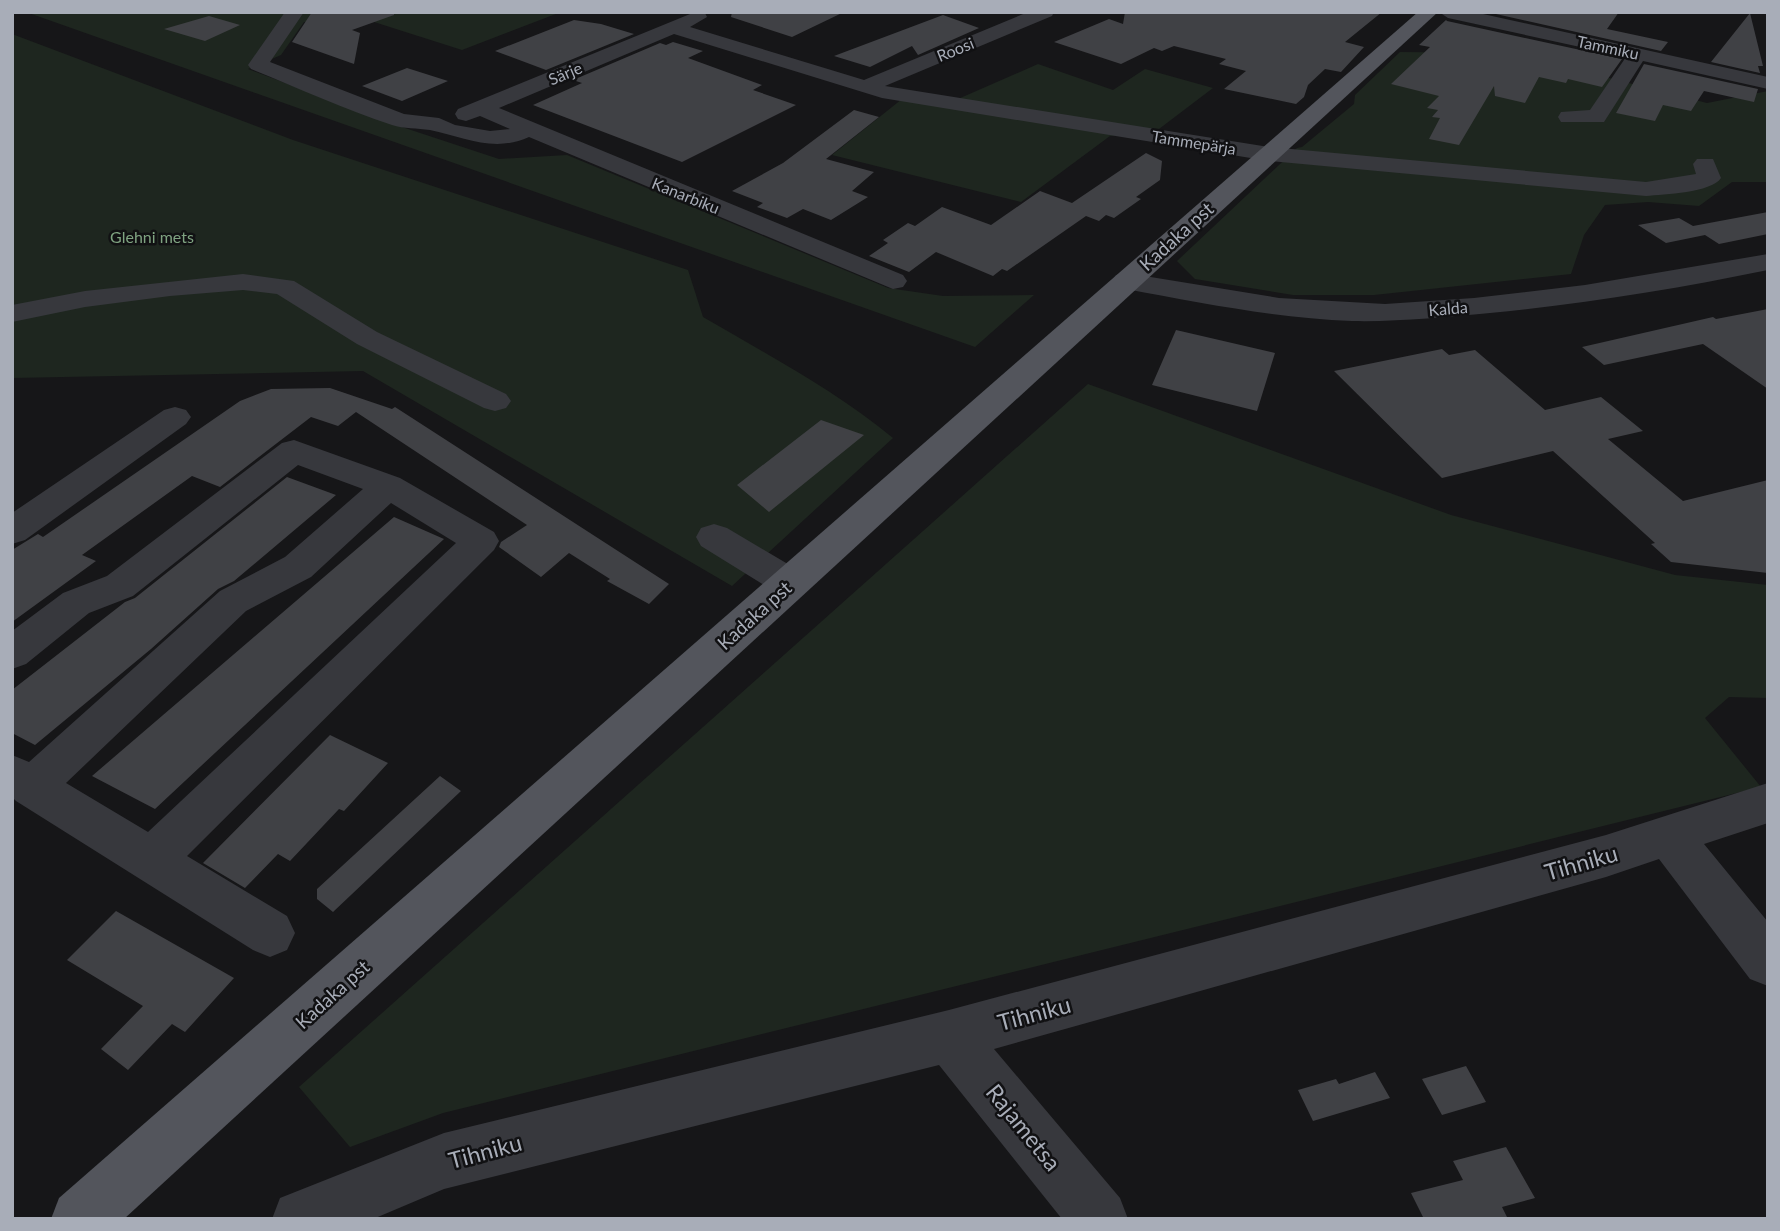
<svg xmlns="http://www.w3.org/2000/svg" width="1780" height="1231" viewBox="0 0 1780 1231" font-family="Lato,sans-serif">
	<style>
		.green { fill: #1e261f }
		.building { fill: #404145 }
		.lines { fill: none; stroke-linecap: round; stroke-linejoin: round }
		.minor { fill: #37383d; fill-rule: evenodd }
		.major { fill: #53555c; fill-rule: evenodd }
		.labels { text-anchor: middle; dominant-baseline: central; stroke-width: 5; stroke-linejoin: round; paint-order: stroke }
		.far-street-label { font-size: 16px; fill: #a8adb8; stroke: #111113 }
		.far-park-label { font-size: 16px; fill: #7fa381; stroke: #111113 }
		.street-label { font-size: 19px; fill: #a8adb8; stroke: #111113 }
		.near-street-label { font-size: 23px; fill: #a8adb8; stroke: #111113 }
	</style>
	<rect width="100%" height="100%" fill="#161618"/>
	<path class="green" d="M26 12H561L462 50 371 21 304 22 281 55 248 69 405 128 499 159 567 155 888 288 943 296 1034 295 975 347Z
		M12 34 293 140 688 270 703 317C768 355 835 390 893 438L732 586 363 371 12 378Z
		M1400 52 1511 53 1707 103 1768 91V182H1732L1699 206 1648 202 1605 205 1584 235 1571 274 1374 295H1293L1195 279 1177 261 1297 148 1302 147 1354 104 1355 95Z
		M1038 64 1113 90 1145 69 1213 88 1159 129 1110 136 1021 202 832 155 902 99 942 106Z
		M1088 384 1451 515 1675 575 1768 585V698L1729 697 1705 718 1761 787 443 1113 350 1147 299 1087Z"/>
	<path class="building" d="M312 12H394V15L352 30 360 33 354 64 292 42Z
		M732 12H844L792 37 731 17Z
		M1125 12H1382L1345 42 1364 47 1341 72 1325 69 1308 85 1304 97 1296 104 1224 89 1246 71 1219 64 1226 59 1174 46 1162 51 1154 48 1121 64 1054 42 1109 19 1123 24Z
		M1487 12H1619L1607 29 1668 42 1661 51Z
		M1750 13 1763 66H1758L1760 73 1711 62Z
		M943 15 979 28 918 55 912 46 870 67 834 56Z
		M209 16 240 25 205 41 164 29Z
		M574 20 601 24 634 34 546 70 495 51Z
		M1446 20 1447 21 1622 59 1602 87 1568 79 1566 83 1539 77 1525 103 1495 96 1494 86 1459 145 1429 139 1440 118 1432 117 1438 110 1427 108 1439 96 1391 84 1430 47 1419 45Z
		M673 42 703 51 688 58 762 85 753 90 796 105 682 162 533 105 582 83 573 80 660 43 666 45Z
		M1644 64 1758 89 1754 102 1704 91 1691 111 1663 105 1655 121 1616 113Z
		M407 68 448 81 402 101 362 86Z
		M854 110 879 117 826 159 874 172 852 191 868 197 831 220 803 209 787 218 757 207 763 203 732 191 783 163Z
		M1146 153 1162 161 1160 180 1136 197 1141 199 1114 218 1106 215 1099 221 1086 216 1007 271 1002 269 993 276 936 252 909 272 869 256 888 243 883 240 908 223 915 226 942 207 991 225 1040 191 1072 203Z
		M1768 212V234L1719 244 1705 235 1666 243 1638 225 1679 218 1693 226Z
		M1768 309V389L1703 344 1604 365 1582 347 1713 317 1716 319Z
		M1176 330 1275 353 1257 411 1152 385Z
		M1442 349 1449 355 1475 350 1545 410 1601 397 1643 431 1608 439 1683 501 1768 480V573L1671 562 1651 544 1655 543 1553 451 1442 478 1334 371Z
		M330 388 392 409 395 407 669 584 649 604 607 581 610 579 569 553 541 577 499 547 501 542 527 525 356 412 338 426 311 417 220 487 192 476 82 555 96 561 12 622V550L38 534 43 537 240 401 271 389Z
		M821 420 864 435 769 512 737 485Z
		M287 477 336 495 234 581 218 589 151 649 35 745 12 733V690L125 602 135 598Z
		M394 517 444 539 155 809 92 776Z
		M330 735 388 763 344 811 339 809 290 861 278 854 245 888 203 863Z
		M440 776 461 791 333 912 317 899V889Z
		M116 911 234 978 185 1032 172 1024 128 1070 101 1049 143 1006 67 960Z
		M1466 1066 1486 1102 1442 1115 1422 1079Z
		M1375 1072 1390 1098 1313 1121 1298 1090 1336 1079 1339 1084Z
		M1506 1147 1535 1198 1502 1207 1508 1219H1424L1411 1193 1463 1180 1453 1161Z"/>
	<g class="lines">
		<path class="minor" d="M285 12H304L270 62 404 114 439 118 455 125 490 131 510 129 480 116 466 121 458 119 455 114 458 109 695 12 705 13 707 17 690 27 864 80 1028 12H1054L1052 16 885 86 1269 147 1646 182 1696 174 1693 164 1697 159H1713L1721 178C1711 193 1664 194 1646 196L1269 161 882 98 674 34 499 108 903 275 907 281 903 287 893 289 529 137C494 153 464 137 430 130 417 128 404 129 392 125 344 109 298 88 251 69L248 65Z
			M1439 12H1474L1768 77V89L1643 61 1604 122H1561L1558 117 1561 112 1590 110 1626 57 1448 18Z
			M1768 254V270C1676 289 1583 304 1490 313 1444 317 1398 322 1352 321 1276 318 1201 303 1126 289L1116 287 1112 281 1116 275 1126 273 1279 298 1385 304 1474 298 1585 285Z
			M243 274 294 281 377 332 506 394 511 401 506 408 495 411 484 408 357 344 277 294 243 290 170 296 85 307 12 322V305L85 291Z
			M175 407 186 410 191 417 186 424 25 540 12 544V513L164 410Z
			M294 440 400 478 494 532 499 541 494 550 187 856 287 916 295 933 287 950 270 957 253 950 16 801 12 797V755L29 762 220 591 285 557 363 489 298 465 133 596 89 613 26 664 12 669V631L63 593 107 576 282 443ZM391 503 456 543 148 832 66 783 246 611 311 577Z
			M714 524 727 528 803 573 809 583 803 593 790 597 777 593 701 546 696 537 701 528Z
			M1768 783V823L1704 844 1768 922V986L1750 979 1659 859 1606 877 994 1049 1120 1198 1128 1219H1062L939 1065 444 1189 373 1219H272L280 1198 444 1133 949 1010 1606 835Z"/>
		<path class="major" d="M1418 12H1438L124 1219H51L59 1198Z"/>
	</g>
	<g class="labels">
		<g class="far-street-label">
			<text transform="translate(1608 47) rotate(12)">Tammiku</text>
			<text transform="translate(955 49) rotate(-22)">Roosi</text>
			<text transform="translate(565 73) rotate(-23)">Särje</text>
			<text transform="translate(1194 142) rotate(9)">Tammepärja</text>
			<text transform="translate(686 195) rotate(22)">Kanarbiku</text>
			<text transform="translate(1448 308) rotate(-5)">Kalda</text>
		</g>
		<g class="far-park-label">
			<text x="152" y="236">Glehni mets</text>
		</g>
		<g class="street-label">
			<text transform="translate(1176 236) rotate(-42)">Kadaka pst</text>
			<text transform="translate(754 615) rotate(-42)">Kadaka pst</text>
			<text transform="translate(332 994) rotate(-42)">Kadaka pst</text>
		</g>
		<g class="near-street-label">
			<text transform="translate(1581 862) rotate(-16)">Tihniku</text>
			<text transform="translate(1034 1013) rotate(-15)">Tihniku</text>
			<text transform="translate(1024 1127) rotate(51)">Rajametsa</text>
			<text transform="translate(485 1151) rotate(-15)">Tihniku</text>
		</g>
	</g>
	<rect width="1780" height="1231" fill="none" stroke="#a8adb8" stroke-width="28"/>
</svg>
